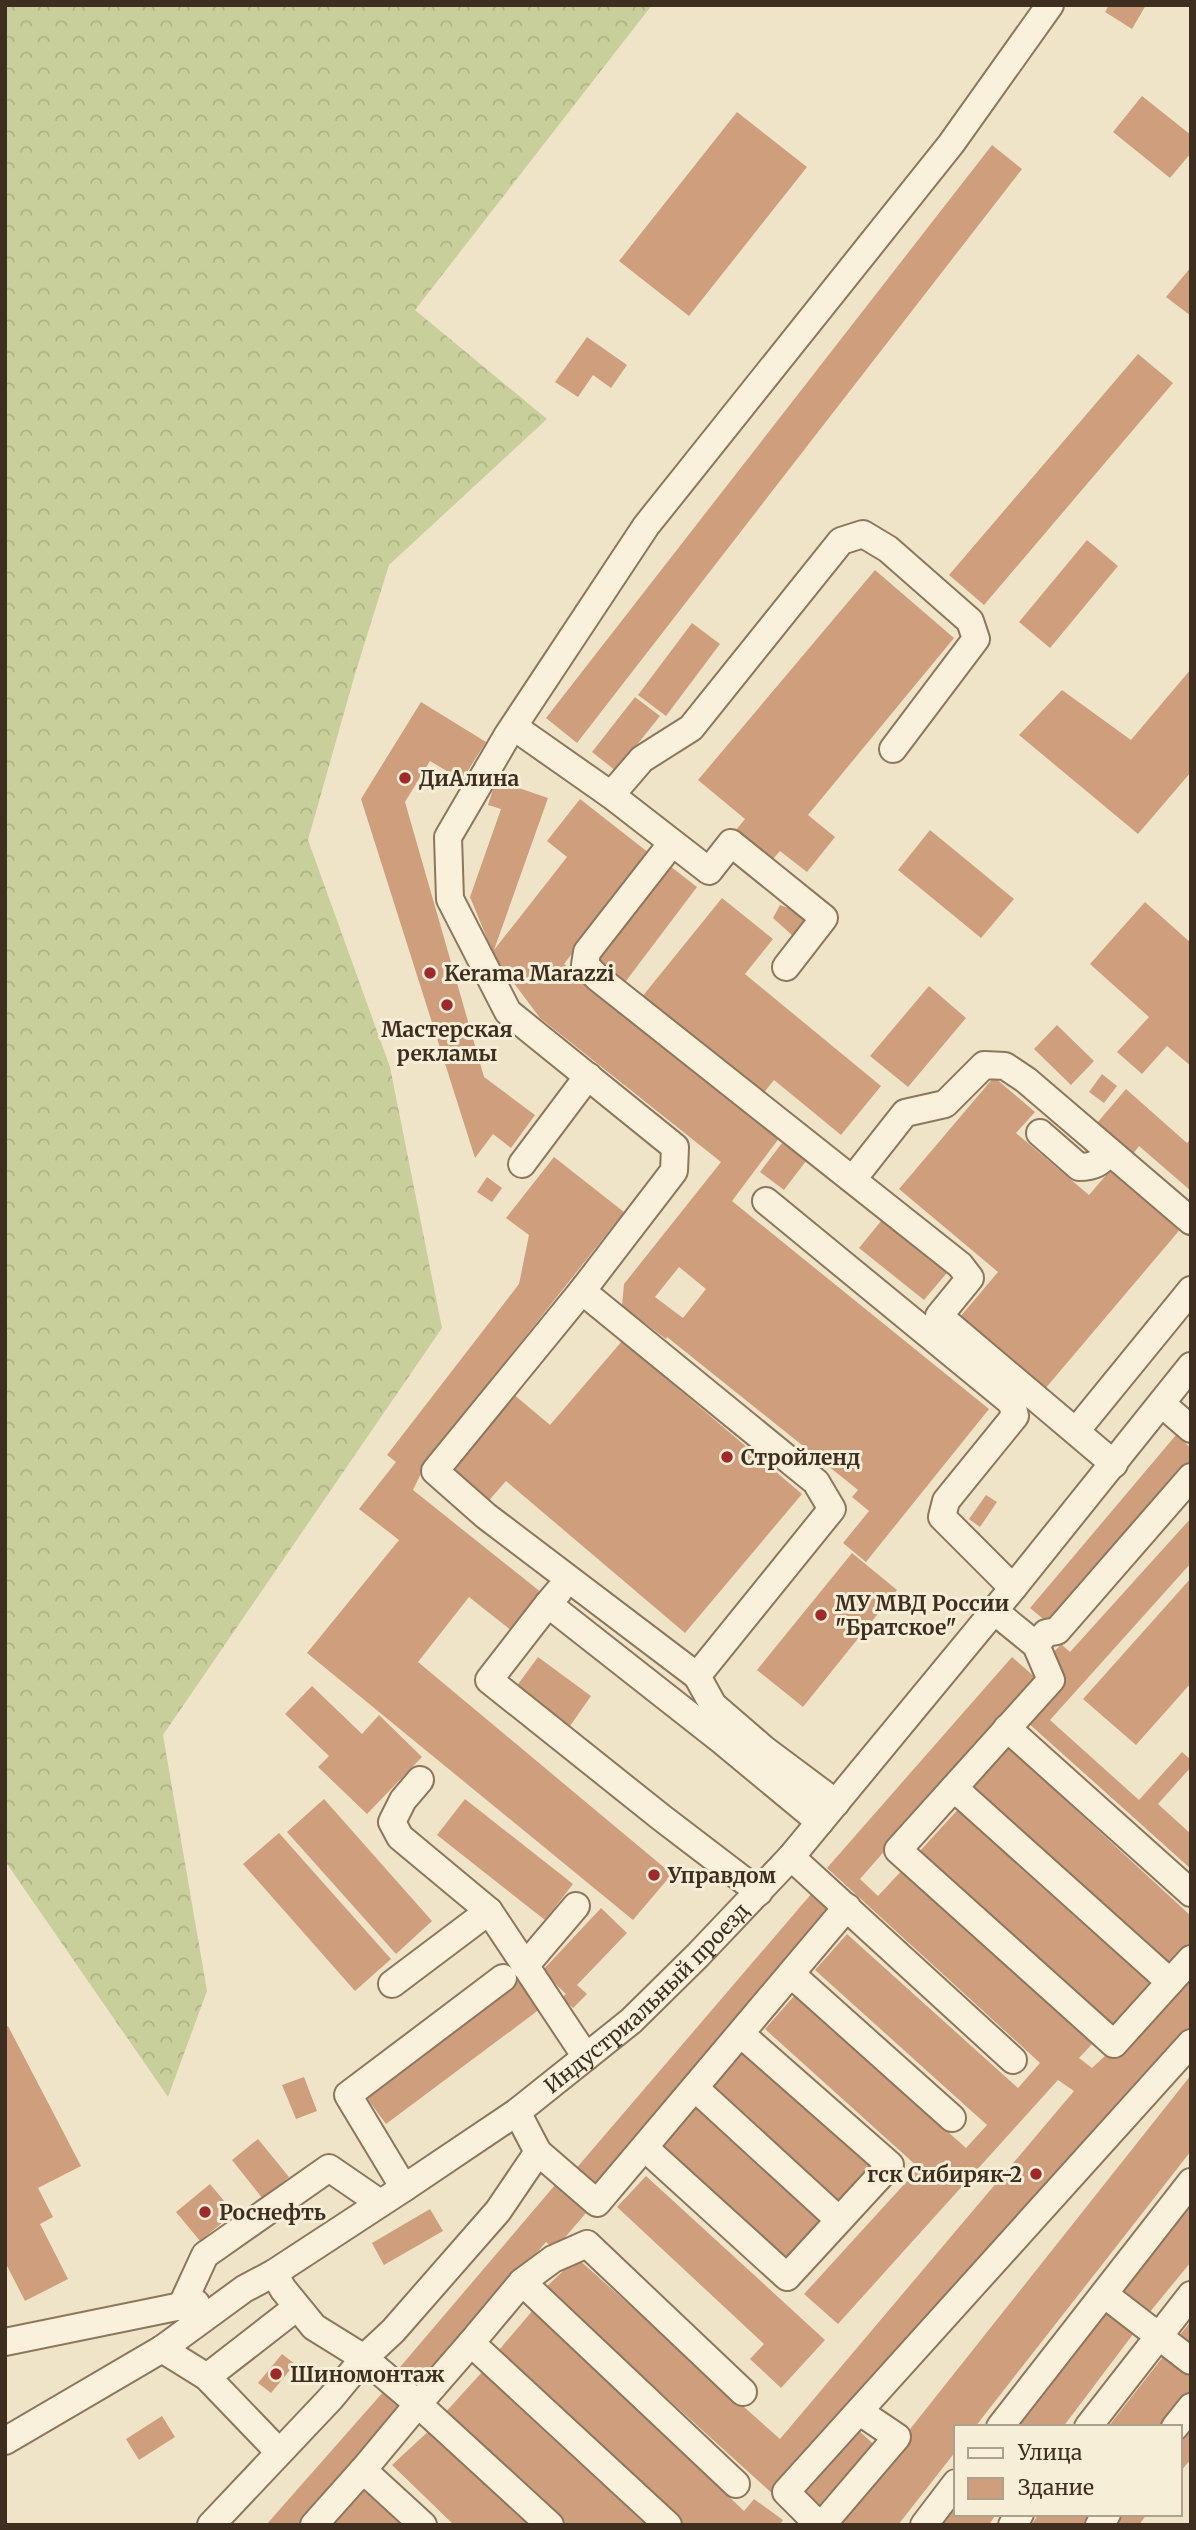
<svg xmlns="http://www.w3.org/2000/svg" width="1196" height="2530" viewBox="0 0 1196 2530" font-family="Merriweather,serif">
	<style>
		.forest { fill: url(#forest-crowns) }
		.building { fill: #cf9f7d; fill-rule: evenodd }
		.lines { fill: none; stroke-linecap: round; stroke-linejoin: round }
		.minor-casing { stroke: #8d765c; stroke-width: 30 }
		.minor { stroke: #faf1dc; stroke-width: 26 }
		.poi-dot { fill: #9e2a2b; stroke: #f7eed8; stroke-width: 2.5 }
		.labels { text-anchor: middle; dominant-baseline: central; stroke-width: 6; stroke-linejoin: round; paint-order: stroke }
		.poi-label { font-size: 21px; font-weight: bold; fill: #3d2e20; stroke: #f7eed8; text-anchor: start }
		.street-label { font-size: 21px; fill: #3d2e20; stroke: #f7eed8 }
	</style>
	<defs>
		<pattern id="forest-crowns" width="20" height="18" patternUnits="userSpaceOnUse" patternTransform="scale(1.75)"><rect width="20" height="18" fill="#c9cf9b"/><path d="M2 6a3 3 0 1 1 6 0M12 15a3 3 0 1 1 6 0" fill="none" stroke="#aeb285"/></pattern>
	</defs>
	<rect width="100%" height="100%" fill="#f0e4c8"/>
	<path class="forest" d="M5 5H652L415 310 547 419 389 565 355 674 308 840 390 1067 442 1328 163 1735 207 1991 168 2097 5 1861Z"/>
	<path class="building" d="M1109 5H1146L1132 29 1105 12Z
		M1142 96 1191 135V153L1170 178 1113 132Z
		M737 112 807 167 689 316 619 261Z
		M992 145 1022 169 577 743 546 718Z
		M1191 267V316L1166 297Z
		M587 337 627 365 611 388 593 375 578 397 555 382Z
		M1138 354 1173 383 984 605 949 575Z
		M1087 540 1118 566 1050 648 1019 622Z
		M875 570 954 638 808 815 835 837 807 872 780 851 767 866 732 835 745 819 698 780Z
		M692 623 720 644 666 716 638 695Z
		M1191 669V772L1138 834 1019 735 1062 690 1131 740Z
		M635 697 660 716 616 771 592 752Z
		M421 702 486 742 462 780 430 761 405 802 484 1077 535 1115 511 1148 493 1134 475 1158 361 799Z
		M496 780 548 798 494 950 567 857 547 841 580 799 649 853 564 964 783 1133 732 1201 989 1409 866 1562 843 1543 869 1511 852 1497 858 1490 667 1337 666 1339 622 1306 624 1284 721 1162 540 1018 495 958 470 897 501 809 488 805ZM679 1267 706 1289 683 1318 655 1297Z
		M930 830 1014 899 981 938 898 870Z
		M670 866 697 887 623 985 596 964Z
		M722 898 773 939 745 974 881 1086 841 1135 774 1080 758 1100 637 1003Z
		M1145 902 1191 943V1066L1167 1046 1142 1074 1117 1052 1149 1017 1090 964Z
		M780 905 807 915 794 937 773 918Z
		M929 986 966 1018 908 1087 870 1056Z
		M1057 1025 1094 1061 1071 1085 1034 1049Z
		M1102 1074 1117 1086 1104 1103 1089 1092Z
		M994 1077 1035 1112 1016 1133 1089 1195 1113 1167 1183 1226 1039 1396 954 1324 998 1272 899 1189Z
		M1126 1089 1187 1143 1191 1139V1191L1139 1146 1133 1154 1097 1123Z
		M782 1143 806 1161 784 1190 760 1172Z
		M554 1157 624 1212 427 1461 413 1490 547 1597 517 1635 469 1597 418 1662 672 1874 633 1920 307 1653 399 1540 359 1509 396 1462 387 1455 519 1284 529 1235 506 1218Z
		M487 1177 502 1188 492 1202 477 1192Z
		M886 1215 951 1268 924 1300 859 1248Z
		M622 1341 802 1494 685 1633 506 1481 485 1505 445 1472 512 1393 550 1425Z
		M1176 1435 1191 1448V1466L1054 1628 1030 1608Z
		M986 1495 997 1502 980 1527 969 1519Z
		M1191 1518V1563L1050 1720 1139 1800 1182 1752 1191 1760V1767L1158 1804 1191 1834V1869L1026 1721 1064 1678 1046 1661 1061 1644 1070 1652Z
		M852 1553 897 1590 803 1707 757 1670Z
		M1191 1578V1683L1136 1745 1083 1699Z
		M538 1657 591 1696 570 1726 516 1687Z
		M1012 1657 1036 1678 860 1879 878 1896 905 1867 1094 2042 1079 2058 1092 2068 1191 1976V2040L775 2496 545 2288 577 2258 780 2439 1074 2091 1058 2080 838 2324 804 2294 919 2168 765 2029 795 1995 966 2148 987 2125 815 1970 847 1934 1018 2088 1040 2063 827 1868Z
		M312 1686 362 1734 379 1715 422 1757 367 1814 318 1767 329 1756 285 1714Z
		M1009 1748 1191 1916V1943L1168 1967 973 1787Z
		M324 1799 432 1921 396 1954 287 1832Z
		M465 1799 573 1884 545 1920 437 1835Z
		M962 1805 1154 1982 1112 2028 920 1851Z
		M279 1833 391 1959 355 1991 243 1864Z
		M812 1893 834 1911 595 2190 574 2171Z
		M601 1908 627 1933 577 1985 587 1994 573 2008 562 1998 566 1994 542 1971Z
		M519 1981 540 2009 386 2124 366 2097Z
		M8 2026 81 2166 38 2188 53 2217 40 2224 68 2279 25 2301 5 2262V2028Z
		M741 2044 876 2169 842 2206 706 2081Z
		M1191 2075V2151L975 2427H956V2451L898 2525H834Z
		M304 2077 317 2111 296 2119 282 2085Z
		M696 2101 824 2220 786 2261 659 2141Z
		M258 2139 289 2177 263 2199 232 2160Z
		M646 2176 825 2340 781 2388 750 2359 764 2344 617 2207Z
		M210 2184 234 2213 200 2241 176 2212Z
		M555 2185 586 2213 555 2249 546 2242 416 2391 395 2373Z
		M1191 2190V2262L1144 2319 1109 2291Z
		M430 2209 443 2231 384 2265 372 2243Z
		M1106 2298 1140 2325 1063 2427H1007Z
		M533 2310 744 2511 754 2499 783 2520 780 2525H681L493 2357Z
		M1191 2321V2351L1176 2340Z
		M1166 2353 1191 2373V2394L1165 2427H1108Z
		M282 2354 295 2364 271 2393 258 2383Z
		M483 2371 646 2525H563L443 2415Z
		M384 2391 402 2407 298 2525H266Z
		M162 2416 175 2437 139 2460 126 2439Z
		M1191 2417V2459L1180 2472V2430Z
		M433 2427 532 2525H454L392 2465Z
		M858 2430 879 2449 824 2509 803 2490Z
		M364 2491 402 2525H335L334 2523Z
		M956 2494V2514H996L989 2525H932Z
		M1039 2514H1096L1087 2525H1031Z
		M1115 2514H1147L1139 2525H1106Z"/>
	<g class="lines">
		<defs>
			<g id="minor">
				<path d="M514 727 611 795 709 871 731 843 824 918 786 967"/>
				<path d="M611 795 642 759 691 728 841 541 863 534 888 549 970 621 976 639 893 749"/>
				<path d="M672 843 587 952 585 965 598 978 960 1265 970 1278 939 1316 1114 1464"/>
				<path d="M1040 1133 1079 1167C1094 1167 1100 1163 1110 1152"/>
				<path d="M522 1164 588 1076"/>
				<path d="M853 1179 905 1113 945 1104 984 1065 1005 1066 1026 1080 1191 1221"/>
				<path d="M766 1201 1012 1403 1015 1416 946 1501 942 1517 1013 1588"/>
				<path d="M582 1291 816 1482 832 1509 697 1676 713 1705 765 1750 836 1803"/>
				<path d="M1162 1404 1191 1429"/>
				<path d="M1076 1431 1191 1290"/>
				<path d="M559 1591 548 1604 721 1740 820 1822"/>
				<path d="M548 1604 489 1680 662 1818 759 1892"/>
				<path d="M993 1610 1036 1645 1051 1680 898 1850 1114 2044 1170 1982"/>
				<path d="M1036 1645 1046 1633 1057 1631 1191 1477"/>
				<path d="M697 1676 486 1516 435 1471 582 1291 674 1171 675 1147 508 1012 450 899 448 837 507 736 646 526 951 144 1050 5"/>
				<path d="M1007 1728 1191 1893"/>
				<path d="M420 1780 403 1800 392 1822 400 1837 489 1911 586 2057"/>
				<path d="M954 1788 1170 1982 1191 1959"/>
				<path d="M791 1857 1013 2060"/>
				<path d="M525 1966 576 1906"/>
				<path d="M791 1974 952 2118"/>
				<path d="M392 1984 489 1911"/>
				<path d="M695 2088 839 2220"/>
				<path d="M645 2148 787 2277 890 2165 741 2034"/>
				<path d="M538 2152 597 2203 847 1907"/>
				<path d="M404 2188 348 2095 503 1978"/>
				<path d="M274 2273 283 2289 314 2327 364 2358 418 2404 363 2470 314 2525"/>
				<path d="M522 2282 553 2259 587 2244 743 2392"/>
				<path d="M1104 2294 1191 2361"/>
				<path d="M181 2307 205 2255 329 2168 380 2203"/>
				<path d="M5 2342 196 2303"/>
				<path d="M471 2343 522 2282 736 2484"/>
				<path d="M162 2349 207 2377 279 2452"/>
				<path d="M207 2377 297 2307"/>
				<path d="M1000 2427 1191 2182"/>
				<path d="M1088 2427 1191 2295"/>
				<path d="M1175 2427 1191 2407"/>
				<path id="s1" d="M5 2441 162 2349 244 2289 274 2273 404 2188 517 2112 631 2021 698 1955 791 1857 1013 1588 1191 1366"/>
				<path d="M363 2470 423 2525"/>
				<path d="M211 2525 331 2398 364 2358 393 2331 498 2211 538 2152 517 2112"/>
				<path d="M550 2525 418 2404 471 2343 668 2525"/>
				<path d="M819 2525 786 2492 1191 2043"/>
				<path d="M822 2525 897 2437 860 2412"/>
				<path d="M924 2525 956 2483"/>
				<path d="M1012 2525 1020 2514"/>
				<path d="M1099 2525 1107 2514"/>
			</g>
		</defs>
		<use href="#minor" class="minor-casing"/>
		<use href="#minor" class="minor"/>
	</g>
	<g class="poi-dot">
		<circle cx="405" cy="778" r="7"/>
		<circle cx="430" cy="973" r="7"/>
		<circle cx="447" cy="1005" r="7"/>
		<circle cx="727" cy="1457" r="7"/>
		<circle cx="821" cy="1615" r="7"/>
		<circle cx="654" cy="1875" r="7"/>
		<circle cx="1036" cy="2174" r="7"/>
		<circle cx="205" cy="2212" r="7"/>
		<circle cx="276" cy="2374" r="7"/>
	</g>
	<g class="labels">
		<g class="poi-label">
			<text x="419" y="778">ДиАлина</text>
			<text x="444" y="973">Kerama Marazzi</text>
			<text x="447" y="1029" text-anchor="middle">Мастерская<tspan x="447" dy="24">рекламы</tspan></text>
			<text x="741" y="1457">Стройленд</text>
			<text x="835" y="1603">МУ МВД России<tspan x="835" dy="24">"Братское"</tspan></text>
			<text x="668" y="1875">Управдом</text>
			<text x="1022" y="2174" text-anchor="end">гск Сибиряк-2</text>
			<text x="219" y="2212">Роснефть</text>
			<text x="290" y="2374">Шиномонтаж</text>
		</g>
		<g class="street-label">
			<text stroke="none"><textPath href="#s1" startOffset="782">Индустриальный проезд</textPath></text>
		</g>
	</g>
	<rect width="1196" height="2530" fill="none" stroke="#3d2e20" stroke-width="14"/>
	<rect x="954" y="2425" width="228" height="91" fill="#f7eed8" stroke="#ada18e" stroke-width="2"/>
	<rect x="968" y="2448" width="35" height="10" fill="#faf1dc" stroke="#ada18e" stroke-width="2"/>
	<text x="1018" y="2460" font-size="21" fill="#3d2e20">Улица</text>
	<rect x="968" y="2478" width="35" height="21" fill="#cf9f7d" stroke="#ada18e" stroke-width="2"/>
	<text x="1018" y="2495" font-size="21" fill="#3d2e20">Здание</text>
</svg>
